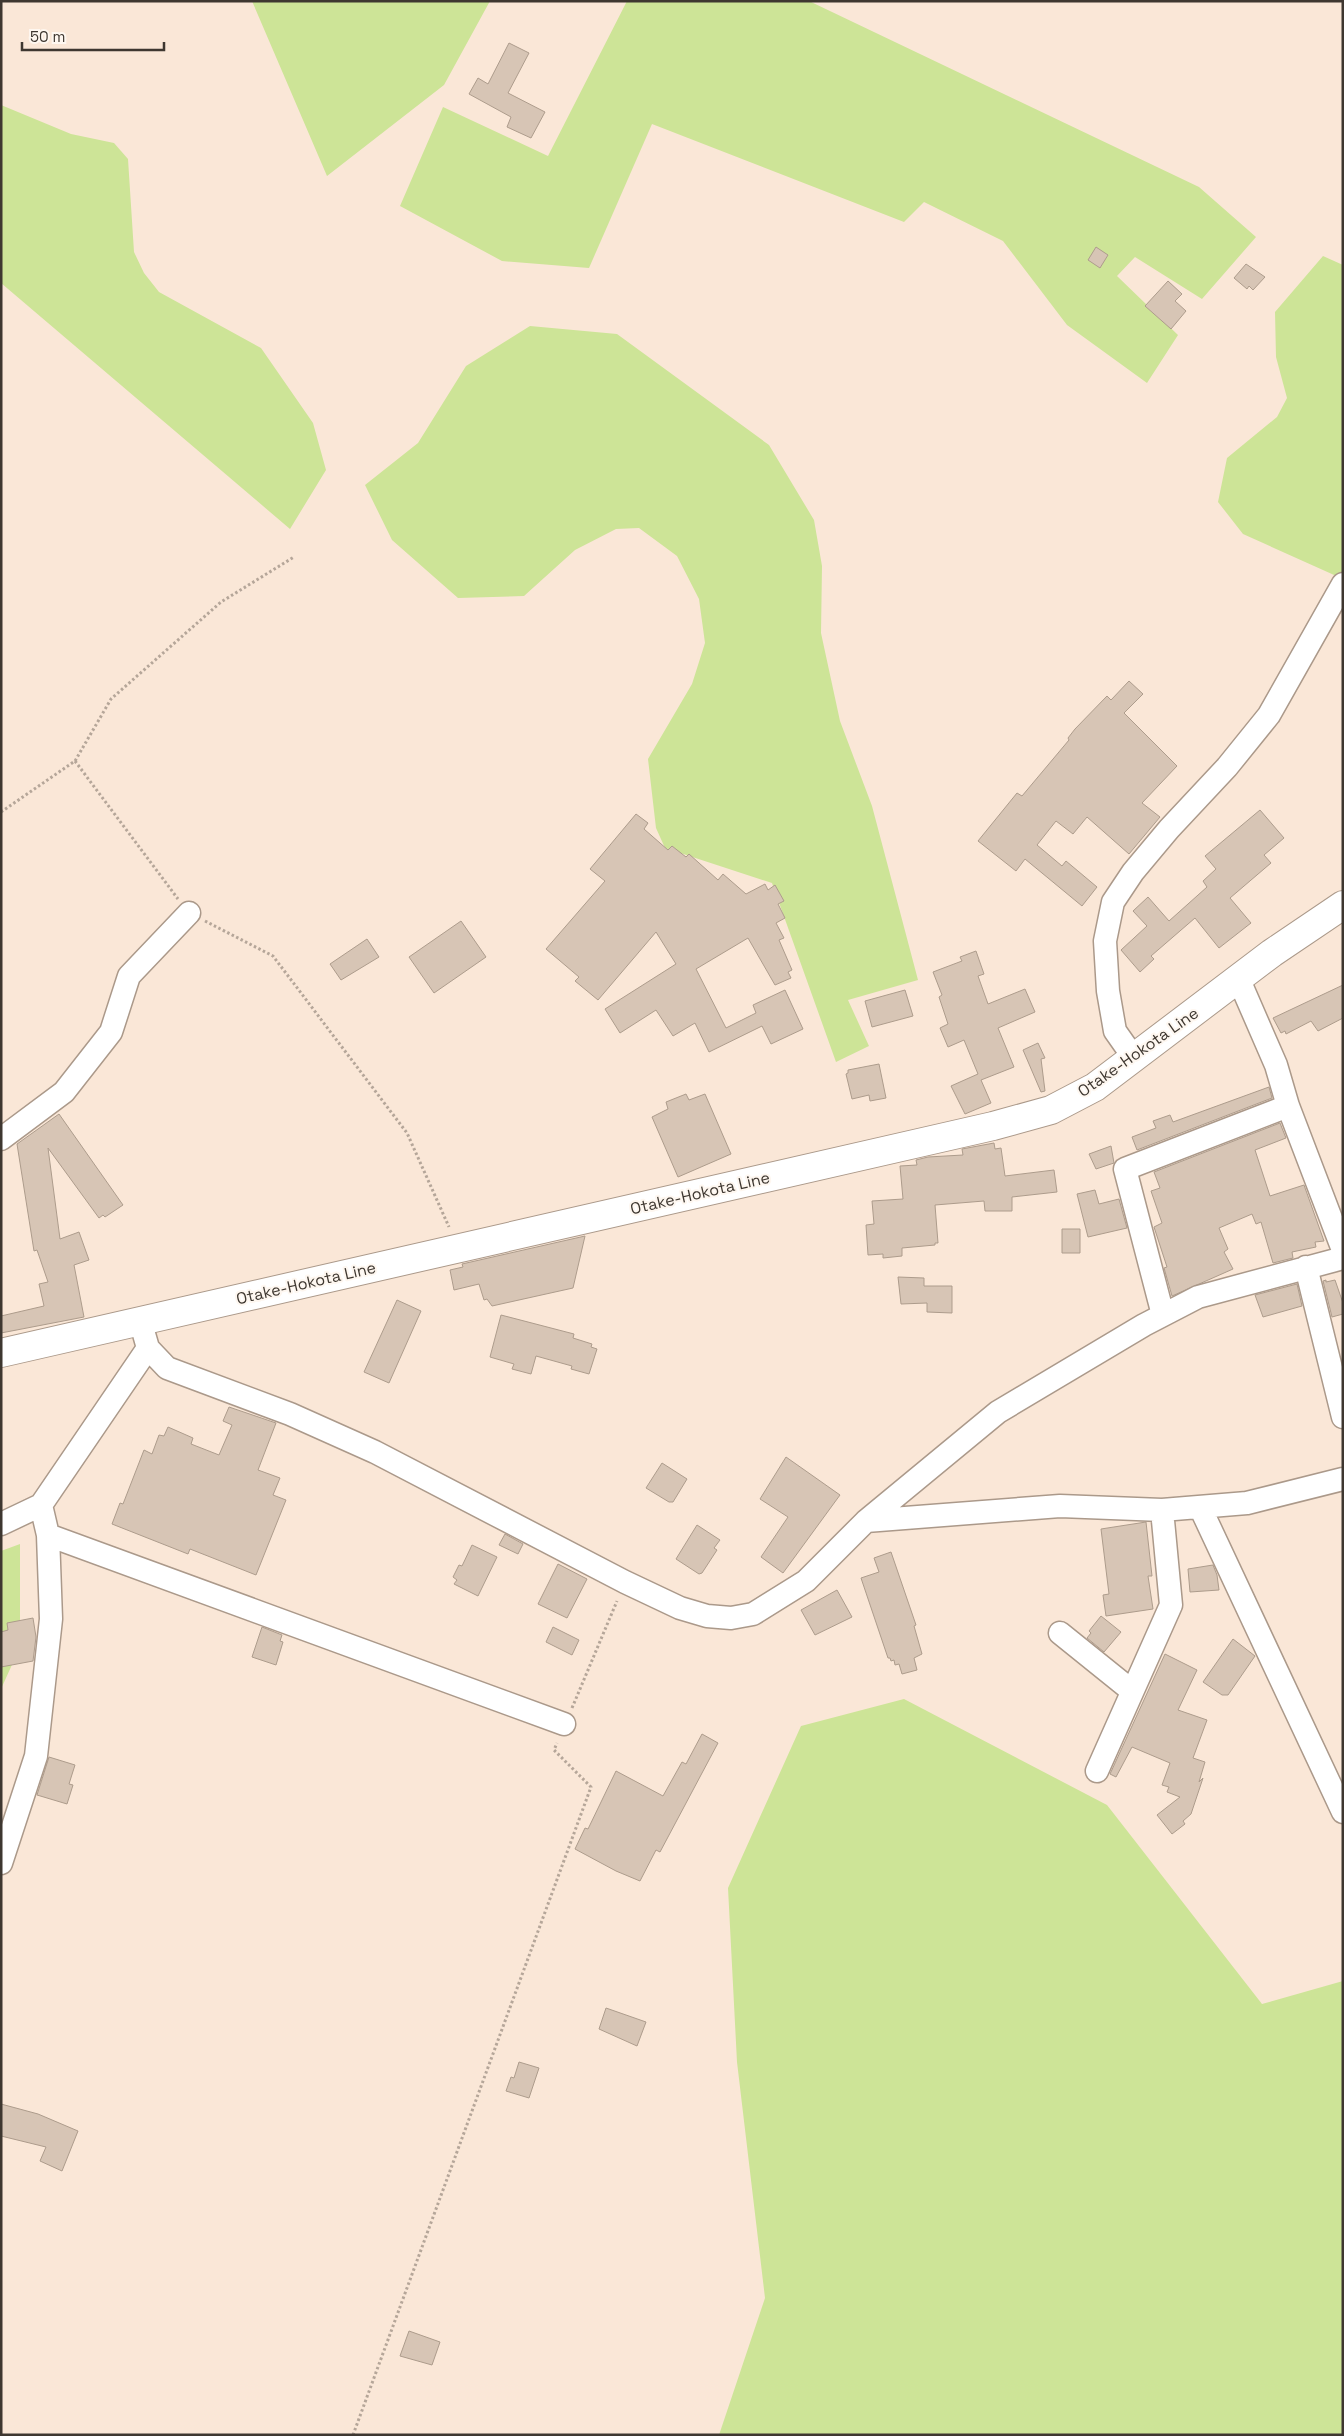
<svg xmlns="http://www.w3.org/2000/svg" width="1344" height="2436" viewBox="0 0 1344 2436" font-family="'Space Grotesk',sans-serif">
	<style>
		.green { fill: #cde497 }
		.building { fill: #d7c5b5; stroke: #ad9c8c }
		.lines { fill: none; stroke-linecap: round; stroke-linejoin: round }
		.minor-casing { stroke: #ab998a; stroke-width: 25 }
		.secondary-casing { stroke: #ab998a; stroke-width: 30 }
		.path { stroke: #b5a699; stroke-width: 3; stroke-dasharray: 2.5 2.5; stroke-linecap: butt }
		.minor { stroke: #fff; stroke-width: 22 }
		.secondary { stroke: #fff; stroke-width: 28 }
		.labels { text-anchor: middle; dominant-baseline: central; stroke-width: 4; stroke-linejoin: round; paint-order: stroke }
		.street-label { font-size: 16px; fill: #3e3730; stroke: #fef7f0 }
	</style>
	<rect width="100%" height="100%" fill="#fae7d7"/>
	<path class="green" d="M252 1H490L444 85 327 176Z
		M627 1H809L1199 187 1256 237 1202 299 1135 257 1117 276 1178 335 1147 383 1067 325 1003 241 924 202 904 222 652 124 589 268 502 261 400 206 443 107 548 156Z
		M1 105 71 134 114 143 128 159 134 252 144 273 159 292 261 348 313 423 326 470 290 529 1 283Z
		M1323 256 1343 265V579L1243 534 1218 502 1227 458 1277 417 1287 398 1276 357 1275 312Z
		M530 326 617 334 769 445 814 520 822 566 821 633 840 721 872 806 918 980 848 1000 869 1046 836 1062 772 883 665 848 656 828 648 759 692 684 705 643 699 599 677 556 639 528 616 529 575 550 524 596 458 598 392 540 365 485 418 443 466 366Z
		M20 1544V1647L1 1689V1551Z
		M904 1699 1107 1805 1262 2004 1343 1981V2435H719L765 2298 737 2062 728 1888 801 1726Z"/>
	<path class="building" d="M509 43 529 53 508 93 545 112 531 138 507 127 511 117 469 94 478 78 488 84Z
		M1096 247 1108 255 1100 268 1088 260Z
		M1246 264 1265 277 1253 290 1249 286 1247 289 1234 278Z
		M1168 281 1182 294 1175 301 1186 311 1171 329 1145 306Z
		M1129 681 1143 694 1124 713 1177 766 1142 803 1160 817 1129 854 1087 817 1073 834 1056 821 1037 845 1062 866 1066 861 1097 887 1082 906 1025 859 1016 871 978 841 1017 793 1022 796 1069 740 1068 738 1075 729 1107 696 1111 700Z
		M1260 810 1284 838 1264 855 1271 863 1230 898 1251 923 1219 948 1195 918 1151 956 1154 959 1140 972 1121 950 1147 926 1133 911 1148 897 1169 921 1207 887 1203 881 1216 869 1205 856Z
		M636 814 648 823 644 829 668 850 672 846 686 857 689 854 718 880 723 874 746 894 765 884 768 890 775 885 784 901 778 904 785 918 776 923 784 938 779 940 792 970 788 972 791 978 775 985 748 938 696 969 726 1028 756 1013 753 1005 785 990 803 1029 771 1044 762 1026 709 1052 695 1023 673 1036 656 1010 620 1033 605 1009 676 964 656 932 598 1000 575 981 579 977 546 949 605 881 590 869Z
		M461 921 486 957 434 993 409 957Z
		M367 939 379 957 341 980 330 964Z
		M976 951 984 974 978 976 988 1004 1025 989 1035 1012 998 1028 1014 1067 981 1080 991 1103 965 1114 951 1086 978 1074 964 1040 948 1047 940 1028 948 1024 939 997 942 995 933 972 962 961 960 957Z
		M1343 985V1018L1318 1031 1311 1021 1286 1034 1285 1031 1281 1033 1273 1018Z
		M905 990 913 1016 872 1027 865 1001Z
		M1038 1043 1045 1058 1041 1059 1045 1091 1041 1092 1023 1050Z
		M879 1064 886 1098 870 1101 869 1095 852 1099 846 1074 848 1073V1070Z
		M1269 1087 1272 1098 1137 1150 1132 1137 1156 1128 1153 1121 1170 1115 1173 1122Z
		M686 1094 689 1100 705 1094 731 1154 678 1177 652 1117 668 1109 666 1102Z
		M59 1114 123 1205 105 1217 103 1215 99 1218 48 1148 60 1239 79 1232 89 1260 74 1265 84 1317 1 1333V1316L44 1306 39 1284 48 1282 37 1250 34 1251 17 1144Z
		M1280 1123 1286 1138 1255 1150 1270 1196 1304 1185 1324 1241 1315 1242 1316 1247 1292 1252 1293 1258 1273 1263 1261 1222 1256 1224 1252 1214 1219 1228 1228 1249 1224 1252 1233 1269 1172 1296 1164 1268 1167 1267 1154 1227 1162 1223 1151 1191 1160 1188 1154 1172Z
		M994 1143 995 1149 1001 1148 1005 1176 1054 1170 1057 1192 1012 1197V1211H985L984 1201 935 1205 938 1243H935V1245L902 1248V1256L883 1258V1254L868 1255 866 1225 874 1224 872 1201 903 1199 900 1166 917 1165 916 1160 928 1157 963 1155 962 1149Z
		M1111 1146 1114 1163 1096 1169 1089 1154Z
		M1095 1190 1099 1204 1119 1199 1127 1228 1088 1237 1077 1194Z
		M1062 1229H1080V1253H1062Z
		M585 1236 573 1288 492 1306 487 1299 484 1300 479 1284 454 1290 450 1270 463 1267 462 1264Z
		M898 1277 924 1278V1286H952V1313L927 1312V1303L901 1304Z
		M1326 1280V1282L1335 1280 1343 1303V1314L1332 1317 1323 1281Z
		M1297 1284 1302 1306 1263 1317 1255 1295Z
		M397 1300 421 1311 389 1383 364 1372Z
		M501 1315 574 1334 573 1338 592 1344 591 1347 597 1349 589 1374 571 1369 572 1366 536 1356 531 1374 512 1369 514 1364 490 1357Z
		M229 1407 276 1423 258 1470 280 1478 273 1495 286 1500 256 1575 190 1549 188 1554 112 1524 120 1503 123 1504 144 1450 152 1454 159 1435 164 1436 168 1427 193 1438 191 1444 219 1455 232 1425 223 1421Z
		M786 1457 840 1495 783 1573 761 1557 788 1517 760 1499Z
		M662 1463 687 1479 673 1502H669L646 1488Z
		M1146 1522 1152 1576H1148L1153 1609 1106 1616 1103 1595 1109 1594 1101 1529Z
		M697 1525 720 1540 714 1548 717 1550 702 1573 699 1574 676 1559Z
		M505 1534 523 1544 518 1554 499 1545Z
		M472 1545 497 1557 478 1596 454 1584 457 1580 453 1577 459 1565 462 1566Z
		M891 1552 916 1625 914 1626 922 1654 914 1658 917 1670 902 1674 899 1664 895 1665 894 1660 891 1661 890 1658H888L861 1578 879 1572 874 1558Z
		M558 1564 587 1579 567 1618 538 1604Z
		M1213 1565 1217 1575 1219 1590 1190 1592 1188 1569Z
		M837 1590 852 1617 815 1635 801 1610Z
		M1101 1616 1121 1632 1104 1652 1087 1638 1091 1633 1089 1631Z
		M33 1618 36 1637 33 1661 1 1667V1632L8 1630 7 1623Z
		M262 1627 282 1635 280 1641 283 1642 276 1665 252 1657Z
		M553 1627 579 1640 572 1655 546 1642Z
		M1233 1639 1255 1656 1228 1695H1222L1203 1682Z
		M1165 1654 1197 1670 1178 1710 1207 1720 1193 1758 1205 1762 1199 1782 1203 1778 1191 1814 1183 1821 1185 1824 1172 1834 1157 1815 1180 1797 1167 1792 1169 1787 1162 1785 1170 1763 1132 1747 1116 1777 1110 1774Z
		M702 1734 718 1743 660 1852 656 1850 640 1881 616 1871 575 1849 585 1828 588 1829 616 1771 663 1796 682 1762 686 1764Z
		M49 1757 75 1765 69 1784 73 1785 67 1804 37 1795Z
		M606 2008 646 2022 637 2046 599 2029Z
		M519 2062 539 2068 529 2098 506 2091 511 2077 514 2078Z
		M1 2104 38 2114 78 2131 62 2171 40 2161 46 2147 1 2136Z
		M409 2331 440 2342 432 2365 400 2356Z"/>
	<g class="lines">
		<defs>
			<path id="minor" d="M1239 980 1276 1065 1288 1106 1343 1250
				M1134 1058 1115 1031 1108 991 1105 941 1113 902 1133 872 1169 829 1227 767 1269 715 1343 584
				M1 1139 64 1092 111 1032 129 976 189 913
				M1306 1267 1343 1417
				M1163 1315 1125 1169 1288 1106
				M148 1348 167 1368 290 1414 375 1452 625 1582 680 1608 707 1616 731 1618 753 1614 806 1581 866 1521 998 1412 1144 1325 1198 1297 1343 1258
				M1200 1507 1343 1812
				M866 1521 1060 1506 1162 1510 1247 1503 1343 1479
				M1 1524 41 1505 148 1348 144 1334
				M48 1535 564 1724
				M1060 1633 1132 1691
				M1097 1771 1171 1605 1162 1510
				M1 1863 36 1756 51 1619 48 1535 41 1505"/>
			<path id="secondary" d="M1 1353 993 1126 1051 1110 1095 1087 1272 953 1343 905"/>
		</defs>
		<use href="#minor" class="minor-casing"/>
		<use href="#secondary" class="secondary-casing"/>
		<path class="path" d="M75 761 178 899
			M1 812 75 761 111 699 221 602 294 557
			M205 921 273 956 407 1133 449 1227
			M572 1708 617 1601
			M353 2435 591 1787 554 1750 557 1743"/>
		<use href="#minor" class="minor"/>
		<use href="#secondary" class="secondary"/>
	</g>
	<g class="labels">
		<g class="street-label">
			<text transform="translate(1138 1052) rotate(-35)">Otake-Hokota Line</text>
			<text transform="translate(700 1193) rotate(-13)">Otake-Hokota Line</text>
			<text transform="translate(306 1283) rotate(-13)">Otake-Hokota Line</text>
		</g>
	</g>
	<rect width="1344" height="2436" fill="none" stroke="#3e3730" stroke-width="5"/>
	<path d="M22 42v8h142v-8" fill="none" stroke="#3e3730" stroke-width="2.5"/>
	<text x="30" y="42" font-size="15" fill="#3e3730" stroke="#fef7f0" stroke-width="4" paint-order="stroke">50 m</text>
</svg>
